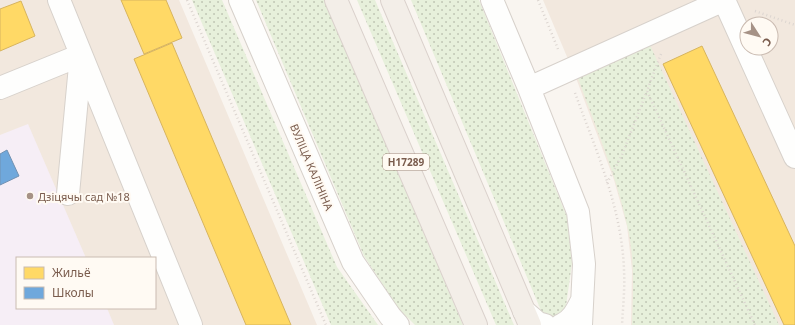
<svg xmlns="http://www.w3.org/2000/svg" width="795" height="325" viewBox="0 0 795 325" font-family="'Noto Sans',sans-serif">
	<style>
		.residential { fill: #f2e8de; fill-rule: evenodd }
		.education { fill: #f6eef6 }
		.grass { fill: url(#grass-dots) }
		.homes { fill: #ffd966; stroke: #d7b45e }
		.schools { fill: #6fa8dc; stroke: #7291b1 }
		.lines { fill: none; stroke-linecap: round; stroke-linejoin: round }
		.minor-casing { stroke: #d7d1cb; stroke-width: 24 }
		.major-casing { stroke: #dad1cc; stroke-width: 24 }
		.path { stroke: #dcd5d0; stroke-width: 2.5; stroke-dasharray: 1 3; stroke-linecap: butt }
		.minor { stroke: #fefefd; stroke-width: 22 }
		.major { stroke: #f3eee8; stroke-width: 22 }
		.poi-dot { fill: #a69286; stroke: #fffaf3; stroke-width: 1.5 }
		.labels { text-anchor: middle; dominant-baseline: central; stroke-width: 4; stroke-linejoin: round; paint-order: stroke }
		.shield { fill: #fffaf3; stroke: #a28b7f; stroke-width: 1 }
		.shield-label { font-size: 10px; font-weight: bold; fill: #7a5c4d }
		.street-label { font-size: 11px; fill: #7a5c4d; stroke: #fffaf3 }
		.poi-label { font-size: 11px; fill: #7a5c4d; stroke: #fffaf3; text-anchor: start }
	</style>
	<defs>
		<pattern id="grass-dots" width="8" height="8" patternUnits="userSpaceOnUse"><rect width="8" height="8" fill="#e7f0db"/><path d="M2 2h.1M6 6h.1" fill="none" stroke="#c0c6b4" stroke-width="1.8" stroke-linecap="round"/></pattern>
	</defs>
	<rect width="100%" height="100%" fill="#f9f5f0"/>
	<path class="residential" d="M0 0H179L317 325H0ZM17 258H155V308H17Z
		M543 0H795V325H631L632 270 627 226 614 180 576 78ZM747 24H771V48H747Z"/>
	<path class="education" d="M28 124 86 258H17V308H107L114 325H0V135Z"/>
	<path class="grass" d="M192 0H222L337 267 378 325H331Z
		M256 0H325L463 325H415L398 308 364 256Z
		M357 0H375L514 325H496Z
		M411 0H479L567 217 572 263 566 306 561 314 552 318 542 313Z
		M650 45 779 325H632C633 292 635 257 627 225 616 174 595 126 578 78Z"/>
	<path class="homes" d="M121 0H166L182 38 144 54Z
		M21 1 35 36 0 51V9Z
		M172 43 291 325H246L134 59Z
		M702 46 795 246V325H784L663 64Z"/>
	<path class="schools" d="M7 150 19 176 0 185V154Z"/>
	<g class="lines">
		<defs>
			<path id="minor" d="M59 0 191 325
				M240 0 353 262 390 316 398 325
				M492 0 529 88 578 212 584 264 581 325
				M724 0 795 157
				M0 88 81 55 68 194
				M529 88 724 0
				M524 311 538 323 545 325
				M561 325C572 321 577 310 582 300"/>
			<path id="major" d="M336 0 476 325
				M392 0 530 325"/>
		</defs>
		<use href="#minor" class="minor-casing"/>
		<use href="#major" class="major-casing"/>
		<path class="path" d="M187 0 326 325
			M538 0 558 49
			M755 11 795 25
			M661 54 647 91 755 325
			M575 93C596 150 622 209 624 270 625 288 623 307 622 325
			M607 183 622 155 647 91"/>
		<use href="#minor" class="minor"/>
		<use href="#major" class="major"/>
	</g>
	<circle class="poi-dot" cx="30" cy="196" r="4"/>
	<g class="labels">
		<rect class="shield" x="383" y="154" width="46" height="16" rx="3"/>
		<g class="shield-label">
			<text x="406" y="162">Н17289</text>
		</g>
		<g class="street-label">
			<text transform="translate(312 167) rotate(67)">ВУЛІЦА КАЛІНІНА</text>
		</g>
		<g class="poi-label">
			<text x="38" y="196">Дзіцячы сад №18</text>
		</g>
	</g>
	<rect x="16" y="257" width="140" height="52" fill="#fffaf3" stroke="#cabbb1"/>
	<rect x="24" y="267" width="20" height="12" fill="#ffd966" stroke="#cabbb1"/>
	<text x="52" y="277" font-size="12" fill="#7a5c4d">Жильё</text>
	<rect x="24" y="287" width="20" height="12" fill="#6fa8dc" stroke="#cabbb1"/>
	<text x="52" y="297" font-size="12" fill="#7a5c4d">Школы</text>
	<g transform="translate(759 36) rotate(126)"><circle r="19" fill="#fffaf3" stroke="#cabbb1"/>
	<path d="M0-3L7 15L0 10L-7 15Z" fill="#a69286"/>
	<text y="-6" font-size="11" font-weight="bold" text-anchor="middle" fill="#7a5c4d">С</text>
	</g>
</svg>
